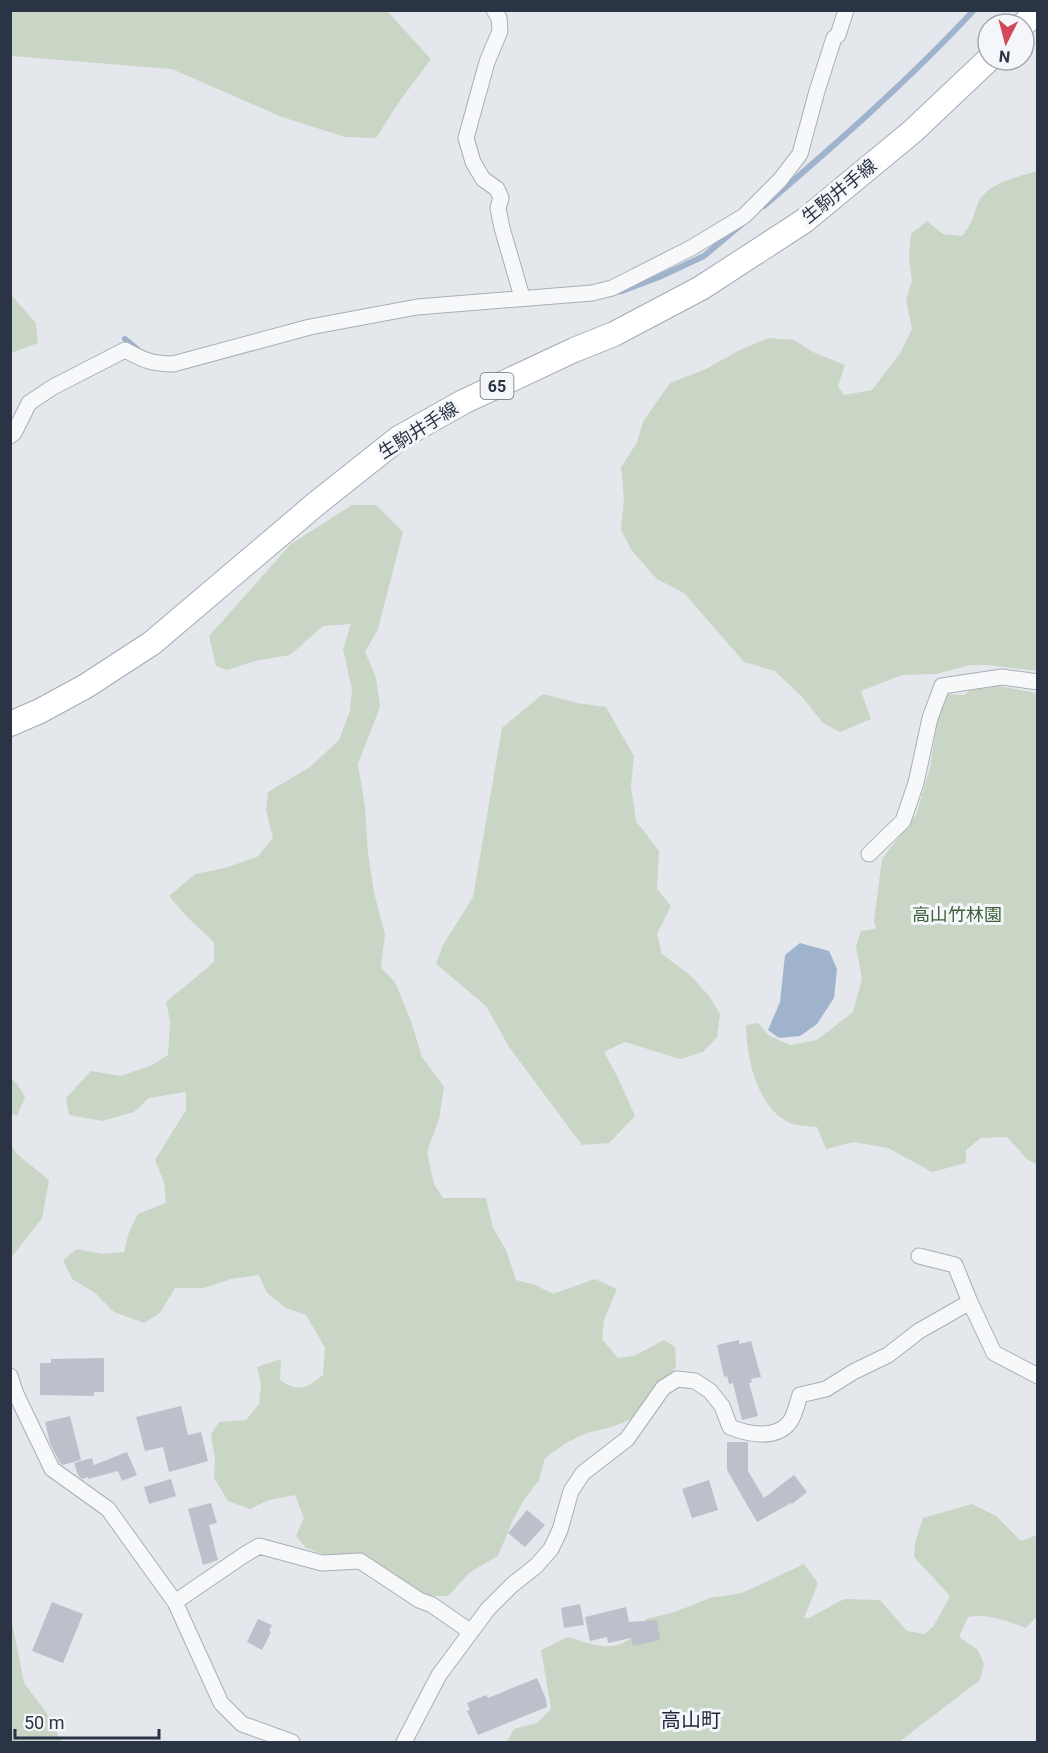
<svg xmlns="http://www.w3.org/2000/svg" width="1048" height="1753" viewBox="0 0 1048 1753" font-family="Roboto,'Noto Sans JP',sans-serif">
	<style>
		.green { fill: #c9d6c5 }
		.water { fill: #9fb4cc }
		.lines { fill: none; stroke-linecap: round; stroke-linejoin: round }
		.stream { stroke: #9fb4cc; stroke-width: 6 }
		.building { fill: #bbc0ca }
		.street-casing { stroke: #a9aeb7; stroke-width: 17 }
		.primary-casing { stroke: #a3abb8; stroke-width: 26 }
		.street { stroke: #f7f8fa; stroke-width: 15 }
		.primary { stroke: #fff; stroke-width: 24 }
		.labels { text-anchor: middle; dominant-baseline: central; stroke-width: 6; stroke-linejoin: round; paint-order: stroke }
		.shield { fill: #f4f6f9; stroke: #676e7b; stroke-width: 1.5 }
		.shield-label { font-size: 16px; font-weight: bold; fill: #2b3445 }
		.street-label { font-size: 18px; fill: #2b3445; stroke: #f4f6f9 }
		.park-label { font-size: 18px; fill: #3f6138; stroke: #f4f6f9 }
		.neighbourhood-label { font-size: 20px; fill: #1d2536; stroke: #f4f6f9 }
	</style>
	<rect width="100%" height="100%" fill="#e4e7ec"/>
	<path class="green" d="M10 11H387L431 59 399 102 376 138 345 137 282 117 172 69 11 56Z
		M1037 171V671L988 665H970L936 674 902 675 861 691 871 719 840 732 823 723 803 698 775 671 744 662 684 593 657 579 632 551 621 530 624 498 621 467 636 444 644 420 670 383 706 369 738 351 768 338 794 340 815 353 845 365 838 386 844 395 872 390 900 353 912 329 906 300 912 281 909 257 911 234 927 221 943 234 962 236C974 222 972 216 979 201 989 182 1019 177 1037 171Z
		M11 295 36 323 38 343 11 353Z
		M352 505H376L403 532 378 629 365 652 376 677 380 707 358 764 365 807 368 853 374 893 385 934 381 968 395 982 411 1021 422 1057 444 1087 439 1119 427 1152 434 1184 443 1198H486L493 1228 506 1250 516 1280 535 1285 553 1294 595 1279 617 1289 604 1320 602 1339 618 1358 634 1356 664 1340 675 1347 676 1367 669 1377 658 1384 631 1419 612 1427 587 1433 566 1443 545 1458 539 1480 524 1500 512 1522 498 1556 470 1572 448 1596H425L387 1569 358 1556 334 1558 306 1548 296 1536 304 1518 295 1495 269 1500 250 1509 228 1501 214 1478 215 1460 211 1434 219 1422 246 1420 259 1404 261 1384 257 1367 281 1359 280 1380C299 1393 307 1388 323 1375L325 1348 306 1315 286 1308 267 1293 259 1275 231 1279 204 1288H175L160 1313 144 1323 114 1312 95 1293 72 1279 63 1260 77 1249 102 1254 124 1252 129 1232 138 1214 166 1203 164 1182 155 1160 186 1110V1092L149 1098 134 1112 102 1121 69 1115 66 1098 91 1071 121 1076 152 1065 168 1055 170 1021 166 1002 214 962V942L186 916 169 896 195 874 225 868 257 857 273 838 266 810 268 792 310 767 339 740 350 711 352 690 343 649 351 624 323 626 290 655 255 661 227 670 216 666 209 636 291 544Z
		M987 684 1037 693V1165L1027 1159 1007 1137 981 1138 966 1150V1163L932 1172 888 1148 853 1142 826 1149 817 1127C809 1126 797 1126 790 1123 757 1108 746 1057 746 1025L758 1023 768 1035 790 1045 817 1040 853 1012 862 979 856 946 861 931 876 929 874 920 882 859 916 815 930 768 940 705 947 694 964 695 974 687Z
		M543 694 577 703 606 707 634 756 631 786 636 821 659 851 657 889 671 906 657 934 662 954 691 976 710 997 720 1014 717 1037 703 1052 680 1059 625 1042 604 1052 618 1078 635 1116 609 1143 582 1145 509 1047 486 1006 436 964 443 945 473 897 502 728Z
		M11 1078 18 1085 25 1097 17 1116 11 1113Z
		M11 1145 18 1155 49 1180 42 1218 11 1258Z
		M972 1504 996 1516 1021 1541 1037 1535V1616L1026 1628C1007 1621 988 1613 968 1617L959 1637 978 1650 984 1664 980 1680 899 1742H508L507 1741 514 1729 537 1723 551 1709 541 1650 568 1637C590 1644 616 1655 635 1634 639 1630 643 1624 646 1619L675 1612 710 1598 742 1593 804 1564 818 1583 804 1618H809L844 1599 880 1600 907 1631 924 1634 933 1627 950 1596 914 1557 915 1543 923 1518Z
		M11 1617 24 1683 46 1712 62 1742H11Z"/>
	<path class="water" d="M800 943 829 951 837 969 834 998 817 1024 800 1036 779 1038 768 1030 780 1002 785 955Z"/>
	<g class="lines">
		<path class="stream" d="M764 206C836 144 909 80 974 10
			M615 292 622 291 659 277 704 256 742 224
			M125 339 138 350"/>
	</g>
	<path class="building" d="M739 1340V1344L751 1341 761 1377 751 1379 752 1382 749 1383 758 1416 742 1420 733 1383 729 1384 727 1376 724 1377 717 1345Z
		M104 1358V1392H94V1396L40 1395V1363H51V1359Z
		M181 1406 188 1435 201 1432 208 1461 169 1472 163 1447 145 1451 136 1417Z
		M70 1416 81 1460 63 1465 60 1463 50 1443 45 1422Z
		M727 1442H748V1471L764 1498 794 1475 807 1492 792 1504 791 1503 757 1522 727 1470Z
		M127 1452 137 1475 122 1481 118 1471 88 1479V1477L82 1479 78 1475 74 1463 92 1458 94 1465Z
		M171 1479 176 1496 149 1504 144 1487Z
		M709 1480 718 1510 692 1518 682 1489Z
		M211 1503 217 1523 209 1525 218 1560 203 1565 188 1509Z
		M527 1510 545 1525 525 1547 508 1533Z
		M52 1602 83 1614 63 1663 32 1651Z
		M580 1604 584 1625 564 1628 561 1608Z
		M626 1607 629 1622 657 1620 660 1640 633 1646 631 1638 608 1643 607 1637 590 1641 585 1617Z
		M258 1619 272 1625 269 1631 271 1632 262 1650 247 1642Z
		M537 1678 546 1699 547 1707 478 1735 467 1711 470 1710 467 1703 486 1695 488 1698Z"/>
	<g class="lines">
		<defs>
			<path id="street" d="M494 10 499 18 500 31 487 62 466 138 473 162 483 179 497 189 501 198 498 208 502 228 522 297
				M10 436 14 433 29 403 53 387 125 350C144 360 151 364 173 364L310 327 417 307 592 293 612 288 691 248 744 216 780 180 800 154 817 91 834 38 838 35 846 10
				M869 854 903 821 916 783 930 718 942 686 1002 677 1038 682
				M919 1256 955 1265 970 1302 994 1353 1038 1376
				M10 1376 16 1394 52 1469 108 1509 175 1602 221 1703 242 1724 292 1742
				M175 1602 244 1555 259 1546 322 1563 360 1561 419 1600 432 1605 471 1632
				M404 1742 439 1675 488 1609 512 1585 536 1566 551 1549 560 1530 571 1491 583 1473 627 1439 663 1388 677 1379 695 1381 710 1391 722 1406 730 1427C747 1434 775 1440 789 1423 795 1416 797 1403 800 1395L826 1389 853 1372 888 1355 919 1331 970 1302"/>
			<path id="primary" d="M1024 24 1038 11
				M10 724 40 711 86 686 152 643 317 503 399 438 463 402 574 350 614 334 701 288 804 221 913 131 988 60"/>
		</defs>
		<use href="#street" class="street-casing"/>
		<use href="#primary" class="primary-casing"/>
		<use href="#street" class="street"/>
		<use href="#primary" class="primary"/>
	</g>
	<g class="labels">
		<rect class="shield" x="480.5" y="373" width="33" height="26" rx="4.5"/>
		<g class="shield-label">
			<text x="497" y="386">65</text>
		</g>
		<g class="street-label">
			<text transform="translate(839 191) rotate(-39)">生駒井手線</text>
			<text transform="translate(418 430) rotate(-32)">生駒井手線</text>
		</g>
		<g class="park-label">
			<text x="957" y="914">高山竹林園</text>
		</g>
		<g class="neighbourhood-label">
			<text x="691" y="1720">高山町</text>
		</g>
	</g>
	<rect width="1048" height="1753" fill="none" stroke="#2b3445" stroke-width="24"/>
	<g transform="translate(1006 42) rotate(186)"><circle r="28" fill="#f4f6f9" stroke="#a4a8b1" stroke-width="1.5"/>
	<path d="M0-4.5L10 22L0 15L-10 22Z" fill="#d1495b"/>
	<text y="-9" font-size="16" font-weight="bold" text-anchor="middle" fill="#2b3445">N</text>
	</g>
	<path d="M15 1729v9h144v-9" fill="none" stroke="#2b3445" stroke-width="3"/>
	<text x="24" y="1729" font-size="18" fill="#2b3445" stroke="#f4f6f9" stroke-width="4.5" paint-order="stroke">50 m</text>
</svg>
